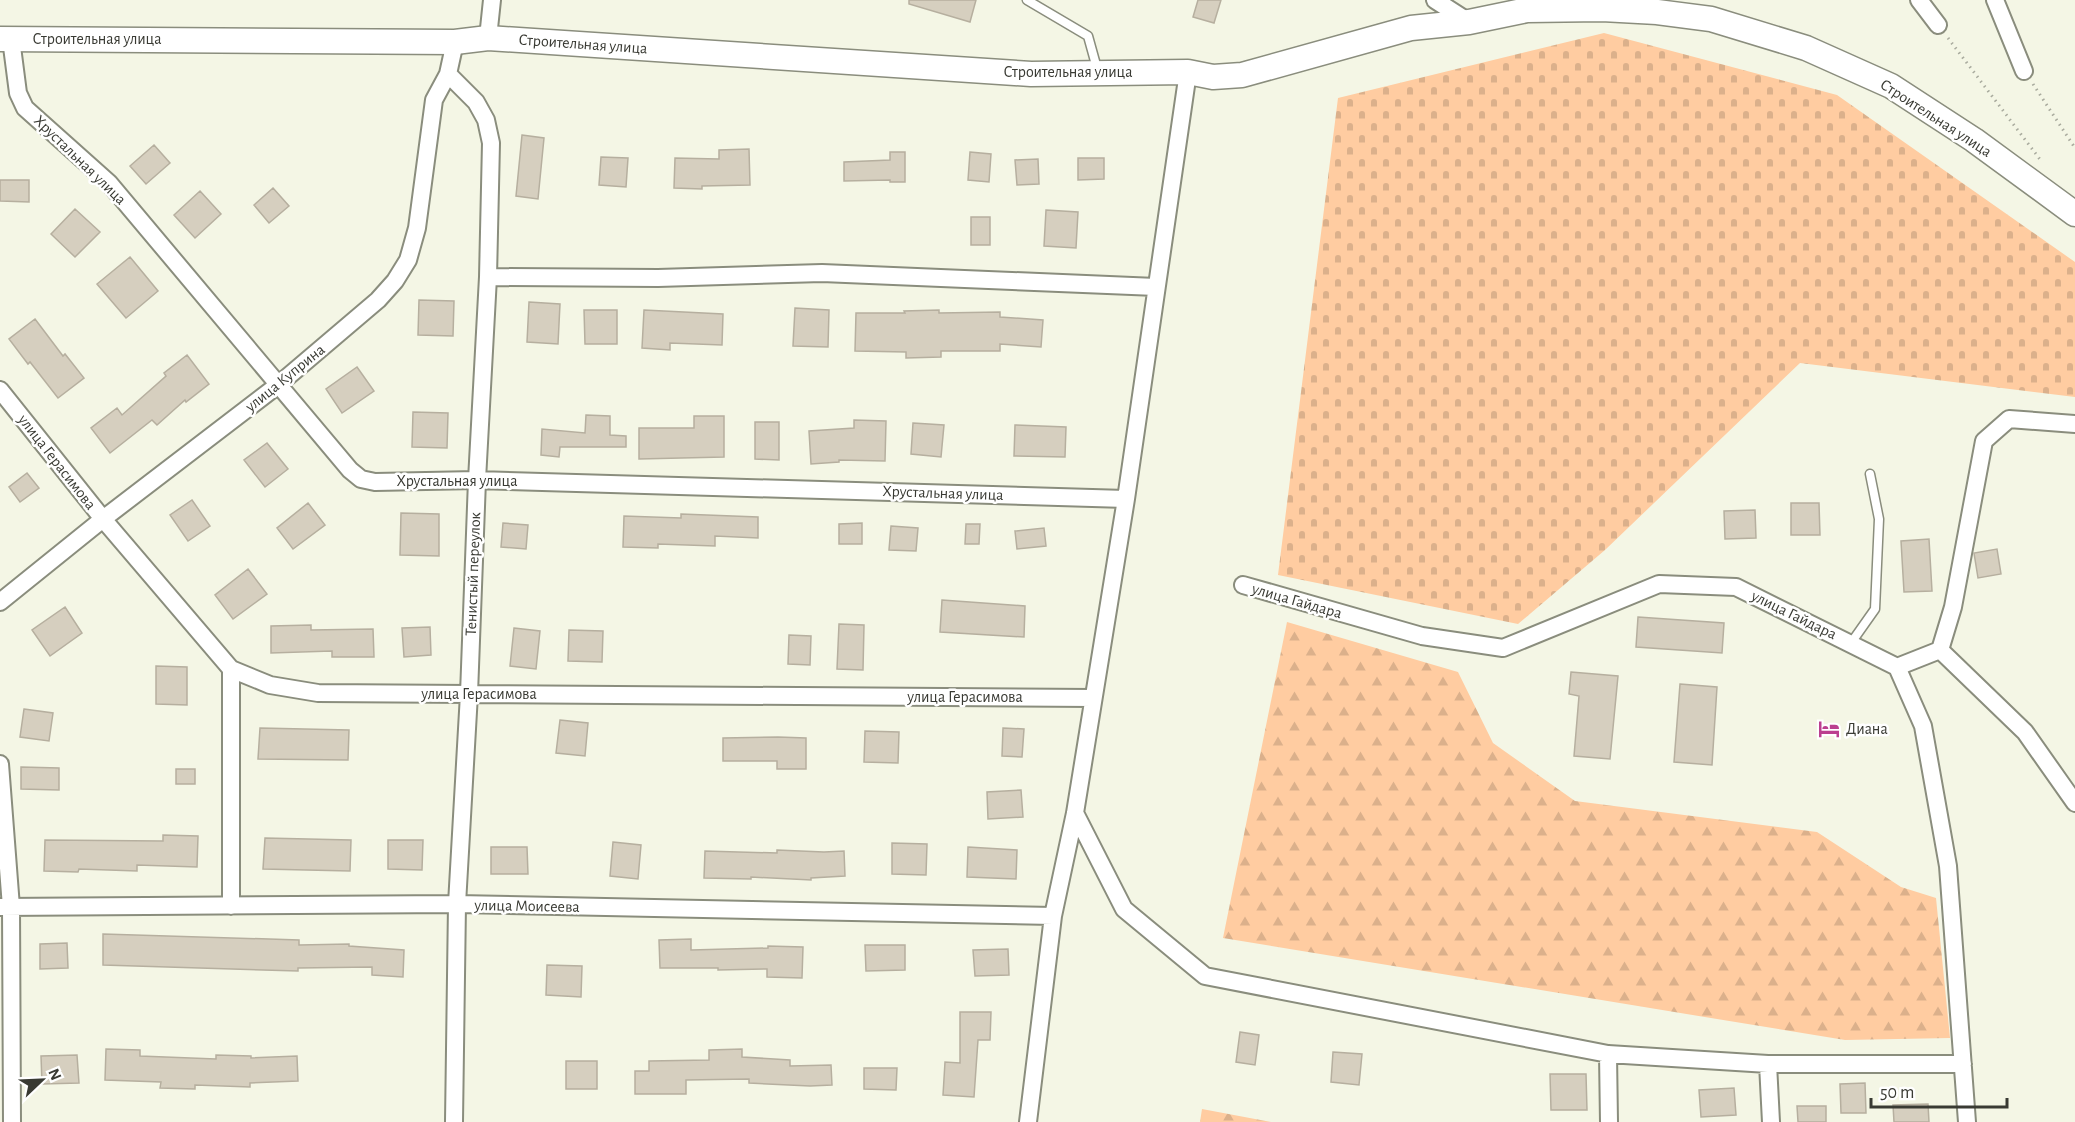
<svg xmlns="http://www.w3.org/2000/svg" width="2075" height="1122" viewBox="0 0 2075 1122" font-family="'Alegreya Sans',sans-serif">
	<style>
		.forest { fill: url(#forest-firs) }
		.cemetery { fill: url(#cemetery-stones) }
		.building { fill: #d6cfbf; stroke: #b6af9f; stroke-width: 1.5 }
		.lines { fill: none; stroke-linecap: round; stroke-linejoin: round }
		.service-casing { stroke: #8a8d7d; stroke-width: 11 }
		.minor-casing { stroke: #8a8d7d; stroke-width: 20 }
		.secondary-casing { stroke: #8a8d7d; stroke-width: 27 }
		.path { stroke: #a9ab9e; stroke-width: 3; stroke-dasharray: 1.5 4.5; stroke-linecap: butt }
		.service { stroke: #fff; stroke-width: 8 }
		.minor { stroke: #fff; stroke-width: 16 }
		.secondary { stroke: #fff; stroke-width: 24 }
		.labels { text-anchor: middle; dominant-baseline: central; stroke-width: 5; stroke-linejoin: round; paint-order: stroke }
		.street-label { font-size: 16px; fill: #393a33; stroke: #fff }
		.poi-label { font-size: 16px; fill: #393a33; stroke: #fff; text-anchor: start }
	</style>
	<defs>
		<pattern id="forest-firs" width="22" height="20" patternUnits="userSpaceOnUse" patternTransform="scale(1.5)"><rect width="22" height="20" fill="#ffcca1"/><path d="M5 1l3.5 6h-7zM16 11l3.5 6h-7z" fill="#dbb08b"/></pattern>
		<pattern id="cemetery-stones" width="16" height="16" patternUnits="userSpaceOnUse" patternTransform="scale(1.5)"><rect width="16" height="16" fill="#ffcca1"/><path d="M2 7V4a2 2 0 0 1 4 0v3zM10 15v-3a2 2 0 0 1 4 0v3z" fill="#dbb08b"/></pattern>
	</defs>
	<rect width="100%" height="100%" fill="#f4f6e5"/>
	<path class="forest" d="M1287 622 1458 672 1493 743 1575 801 1817 832 1901 887 1936 898 1950 1038 1845 1040 1223 938Z
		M1202 1109 1271 1122H1200Z"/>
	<path class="cemetery" d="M1604 33 1837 95 2075 262V397L1800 363 1605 550 1518 624 1278 575 1338 98Z"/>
	<path class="building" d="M909 0H976L970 22 909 4Z
		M1198 0H1221L1214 23 1193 17Z
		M522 135 544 138 538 199 516 196Z
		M154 145 170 163 146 184 130 166Z
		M749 149 750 185 702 186V189L674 188 675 158 719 159V150Z
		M890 152H905V182H890V180L844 181V162L890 160Z
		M970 152 991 154 989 182 968 180Z
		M601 157 628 158 626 187 599 185Z
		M1078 158H1104V179L1078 180Z
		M1038 159 1039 184 1017 185 1015 160Z
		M0 180H29V202L0 201Z
		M273 188 289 206 269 223 254 205Z
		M200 191 221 214 195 238 174 215Z
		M75 209 100 232 75 257 51 234Z
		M1046 210 1078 212 1076 248 1044 246Z
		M971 217H990V245H971Z
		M130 257 158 291 126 318 97 284Z
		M419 300 454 301 453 336 418 335Z
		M529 302 560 304 558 344 527 342Z
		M795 308 829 310 828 347 793 346Z
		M584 310H617V344H585Z
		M644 310 723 314 722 345 670 343V350L642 348Z
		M939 310V313L1000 312V317L1043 320 1041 347 1000 344V351H941V357L906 358V352L855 351 856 313H905L904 311Z
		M35 319 63 356 65 354 84 378 58 398 30 362 28 364 9 339Z
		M187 355 209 384 186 402 185 400 157 425 152 420 110 453 91 428 117 408 122 415 166 376 164 373Z
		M357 367 374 391 342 413 326 389Z
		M413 412 448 413 447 448 412 447Z
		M586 415 610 416V435L626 436V447H560L559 457 541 455 542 429 585 433Z
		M694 416H724V457L639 459V428H694Z
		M854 420 886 421 885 461 839 460V462L811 464 809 431 854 428Z
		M755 422H779V460L755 459Z
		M913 423 944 425 941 457 911 454Z
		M1015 425 1066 427 1065 457 1014 456Z
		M267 443 288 469 265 487 244 460Z
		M27 473 39 488 20 502 9 487Z
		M192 500 210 526 188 541 170 515Z
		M308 503 325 525 293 549 277 528Z
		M1791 503H1819L1820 535H1791Z
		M1755 510 1756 538 1725 539 1724 511Z
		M401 513 439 514V556L400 555Z
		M681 514 758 517V538L715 536V546L658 544V548L623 547 624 516 681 518Z
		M503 523 528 525 526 549 501 547Z
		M862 523V544H839V524Z
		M966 524H980L979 544H965Z
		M891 526 918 528 916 551 889 550Z
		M1044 528 1046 546 1017 549 1015 531Z
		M1929 539 1932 591 1904 592 1901 541Z
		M1997 549 2001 574 1978 578 1974 553Z
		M248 569 267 594 233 619 215 595Z
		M942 600 1025 606 1024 637 940 632Z
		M65 607 82 633 50 656 32 630Z
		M1638 617 1724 623 1722 653 1636 647Z
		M839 624 864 625 863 670 837 669Z
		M311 625V630L373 629 374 657H332V651L271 653V626Z
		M430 627 431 655 404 657 402 628Z
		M514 628 540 631 536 669 510 666Z
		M569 630 603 631 602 662 568 661Z
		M789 635 811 636 810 665 788 664Z
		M156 666 187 667V705L156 704Z
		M1571 672 1618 676 1610 759 1574 756 1579 696 1569 694Z
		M1680 684 1717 687 1712 765 1674 762Z
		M24 709 53 713 49 741 20 737Z
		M560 720 588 723 585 756 556 753Z
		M260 728 349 730 348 760 258 759Z
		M1003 728 1024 729 1022 757 1002 756Z
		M865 731 899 732 898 763 864 762Z
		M778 737 806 738V769H777V761H723V738Z
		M21 767 59 768V790L21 789Z
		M176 769H195V784H176Z
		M1021 790 1023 817 988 819 987 792Z
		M163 835 198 836 197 867 137 865V871L79 869 78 872 44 871 45 840 163 841Z
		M265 838 351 840 350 871 263 869Z
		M388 840H423L422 870 388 869Z
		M613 842 641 845 638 879 610 876Z
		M892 843 927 844 926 875 892 874Z
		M491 847H527L528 874H491Z
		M968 847 1017 850 1016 879 967 877Z
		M777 850 824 852 844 851 845 876 811 878V880L751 877V879L704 878 705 851 777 853Z
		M103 934 299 940V945L349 944V946L404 950 403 977 372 975V967L298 968V971L103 965Z
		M691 939V950L768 948V946L803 947 802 978 767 977V969L718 970V968H660L659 940Z
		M67 943 68 968 40 969V944Z
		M865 945H905V970L866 971Z
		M1008 949 1009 975 975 976 973 950Z
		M547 965 582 966 581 997 546 995Z
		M960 1012H991L990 1040H978L974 1097 943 1095 945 1062 960 1063Z
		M1240 1032 1259 1035 1255 1065 1236 1062Z
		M106 1049 140 1050V1056L216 1059V1055L251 1056V1058L297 1056 298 1081 250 1083V1087L195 1085V1089L160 1088 161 1082 105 1080Z
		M742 1049V1057L790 1060V1066L831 1065 832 1085 810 1086 749 1083V1079L686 1080V1094H635V1071H649V1061L709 1060V1050Z
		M1333 1052 1362 1054 1359 1085 1331 1082Z
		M77 1055 79 1083 42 1084 41 1056Z
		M566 1061H597V1089H566Z
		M864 1068H897L896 1090 864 1089Z
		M1550 1074H1586L1587 1110H1551Z
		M1865 1083 1866 1113H1841L1840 1084Z
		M1734 1088 1736 1115 1701 1117 1699 1090Z
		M1928 1104 1929 1122H1894L1893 1105Z
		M1797 1106H1826V1122H1798Z"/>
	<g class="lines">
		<defs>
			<path id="service" d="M1027 0 1088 36 1098 72
				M1851 643 1875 609 1879 519 1870 474"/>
			<path id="minor" d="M1435 0 1469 22
				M1919 0 1938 25
				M1995 0 2024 71
				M488 38 492 0
				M11 39 18 93 25 108 109 183 350 470 361 479 375 482 477 480 1126 499
				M488 277 658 278 822 273 1156 287
				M0 390 103 519 231 669 270 685 318 693 1093 698
				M1243 585 1422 636 1503 648 1659 584 1736 587 1897 667 1923 726 1948 866 1967 1122
				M0 602 103 519 278 385 378 300 395 281 408 260 417 228 434 100 448 74
				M1940 650 2025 732 2075 803
				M1897 667 1940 650 1953 607 1984 441 2009 419 2075 424
				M0 764 11 907 12 1122
				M1075 813 1124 909 1205 976 1608 1054 1768 1064H1963
				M231 906V669
				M0 907 457 904 1053 916
				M1608 1054 1609 1122
				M1768 1064 1771 1122
				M454 1122 457 904 469 694 477 480 488 277 491 143 486 120 476 102 448 74 455 42
				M1028 1122 1053 916 1075 813 1126 499 1188 72"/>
			<path id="secondary" d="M0 39 455 42 488 38 1031 74 1188 72 1213 77 1242 75 1411 28 1469 22 1527 10 1602 9 1657 12 1711 19 1806 48 1891 86 1974 140 2075 214"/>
		</defs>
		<use href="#service" class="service-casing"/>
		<use href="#minor" class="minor-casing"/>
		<use href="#secondary" class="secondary-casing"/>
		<path class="path" d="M1948 38 2042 162
			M2033 84 2075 148"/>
		<use href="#service" class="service"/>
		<use href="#minor" class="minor"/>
		<use href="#secondary" class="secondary"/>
	</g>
	<defs>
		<symbol id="hotel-bare" viewBox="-9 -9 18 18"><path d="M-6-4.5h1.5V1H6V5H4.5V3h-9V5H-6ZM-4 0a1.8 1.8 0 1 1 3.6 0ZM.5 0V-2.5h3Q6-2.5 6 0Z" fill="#bb3f8f" stroke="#fff" stroke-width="2.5" paint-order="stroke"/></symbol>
	</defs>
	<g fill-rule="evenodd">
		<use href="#hotel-bare" x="1814" y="714" width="30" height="30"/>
	</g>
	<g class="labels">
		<g class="street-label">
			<text x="97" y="39">Строительная улица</text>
			<text transform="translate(583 44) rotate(4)">Строительная улица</text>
			<text x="1068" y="72">Строительная улица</text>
			<text transform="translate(1936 118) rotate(33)">Строительная улица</text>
			<text transform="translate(80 160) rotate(44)">Хрустальная улица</text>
			<text transform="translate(285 378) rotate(-39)">улица Куприна</text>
			<text transform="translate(57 462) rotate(52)">улица Герасимова</text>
			<text x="457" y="481">Хрустальная улица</text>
			<text transform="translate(943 493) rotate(2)">Хрустальная улица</text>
			<text transform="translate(473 574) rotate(-88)">Тенистый переулок</text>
			<text transform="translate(1297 601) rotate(16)">улица Гайдара</text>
			<text transform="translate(1794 615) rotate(26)">улица Гайдара</text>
			<text x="479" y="694">улица Герасимова</text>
			<text x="965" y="697">улица Герасимова</text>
			<text transform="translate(527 906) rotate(1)">улица Моисеева</text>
		</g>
		<g class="poi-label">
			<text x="1846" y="729">Диана</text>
		</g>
	</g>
	<g transform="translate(42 1080) rotate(67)" stroke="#ffffff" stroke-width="4.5" paint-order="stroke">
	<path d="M0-4.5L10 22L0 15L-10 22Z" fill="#393a33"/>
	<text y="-9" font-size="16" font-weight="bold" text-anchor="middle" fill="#393a33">N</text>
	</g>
	<path d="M1871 1098v9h136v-9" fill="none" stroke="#393a33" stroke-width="3"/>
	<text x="1880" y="1098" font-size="18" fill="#393a33" stroke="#ffffff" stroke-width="4.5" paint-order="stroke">50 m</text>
</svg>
